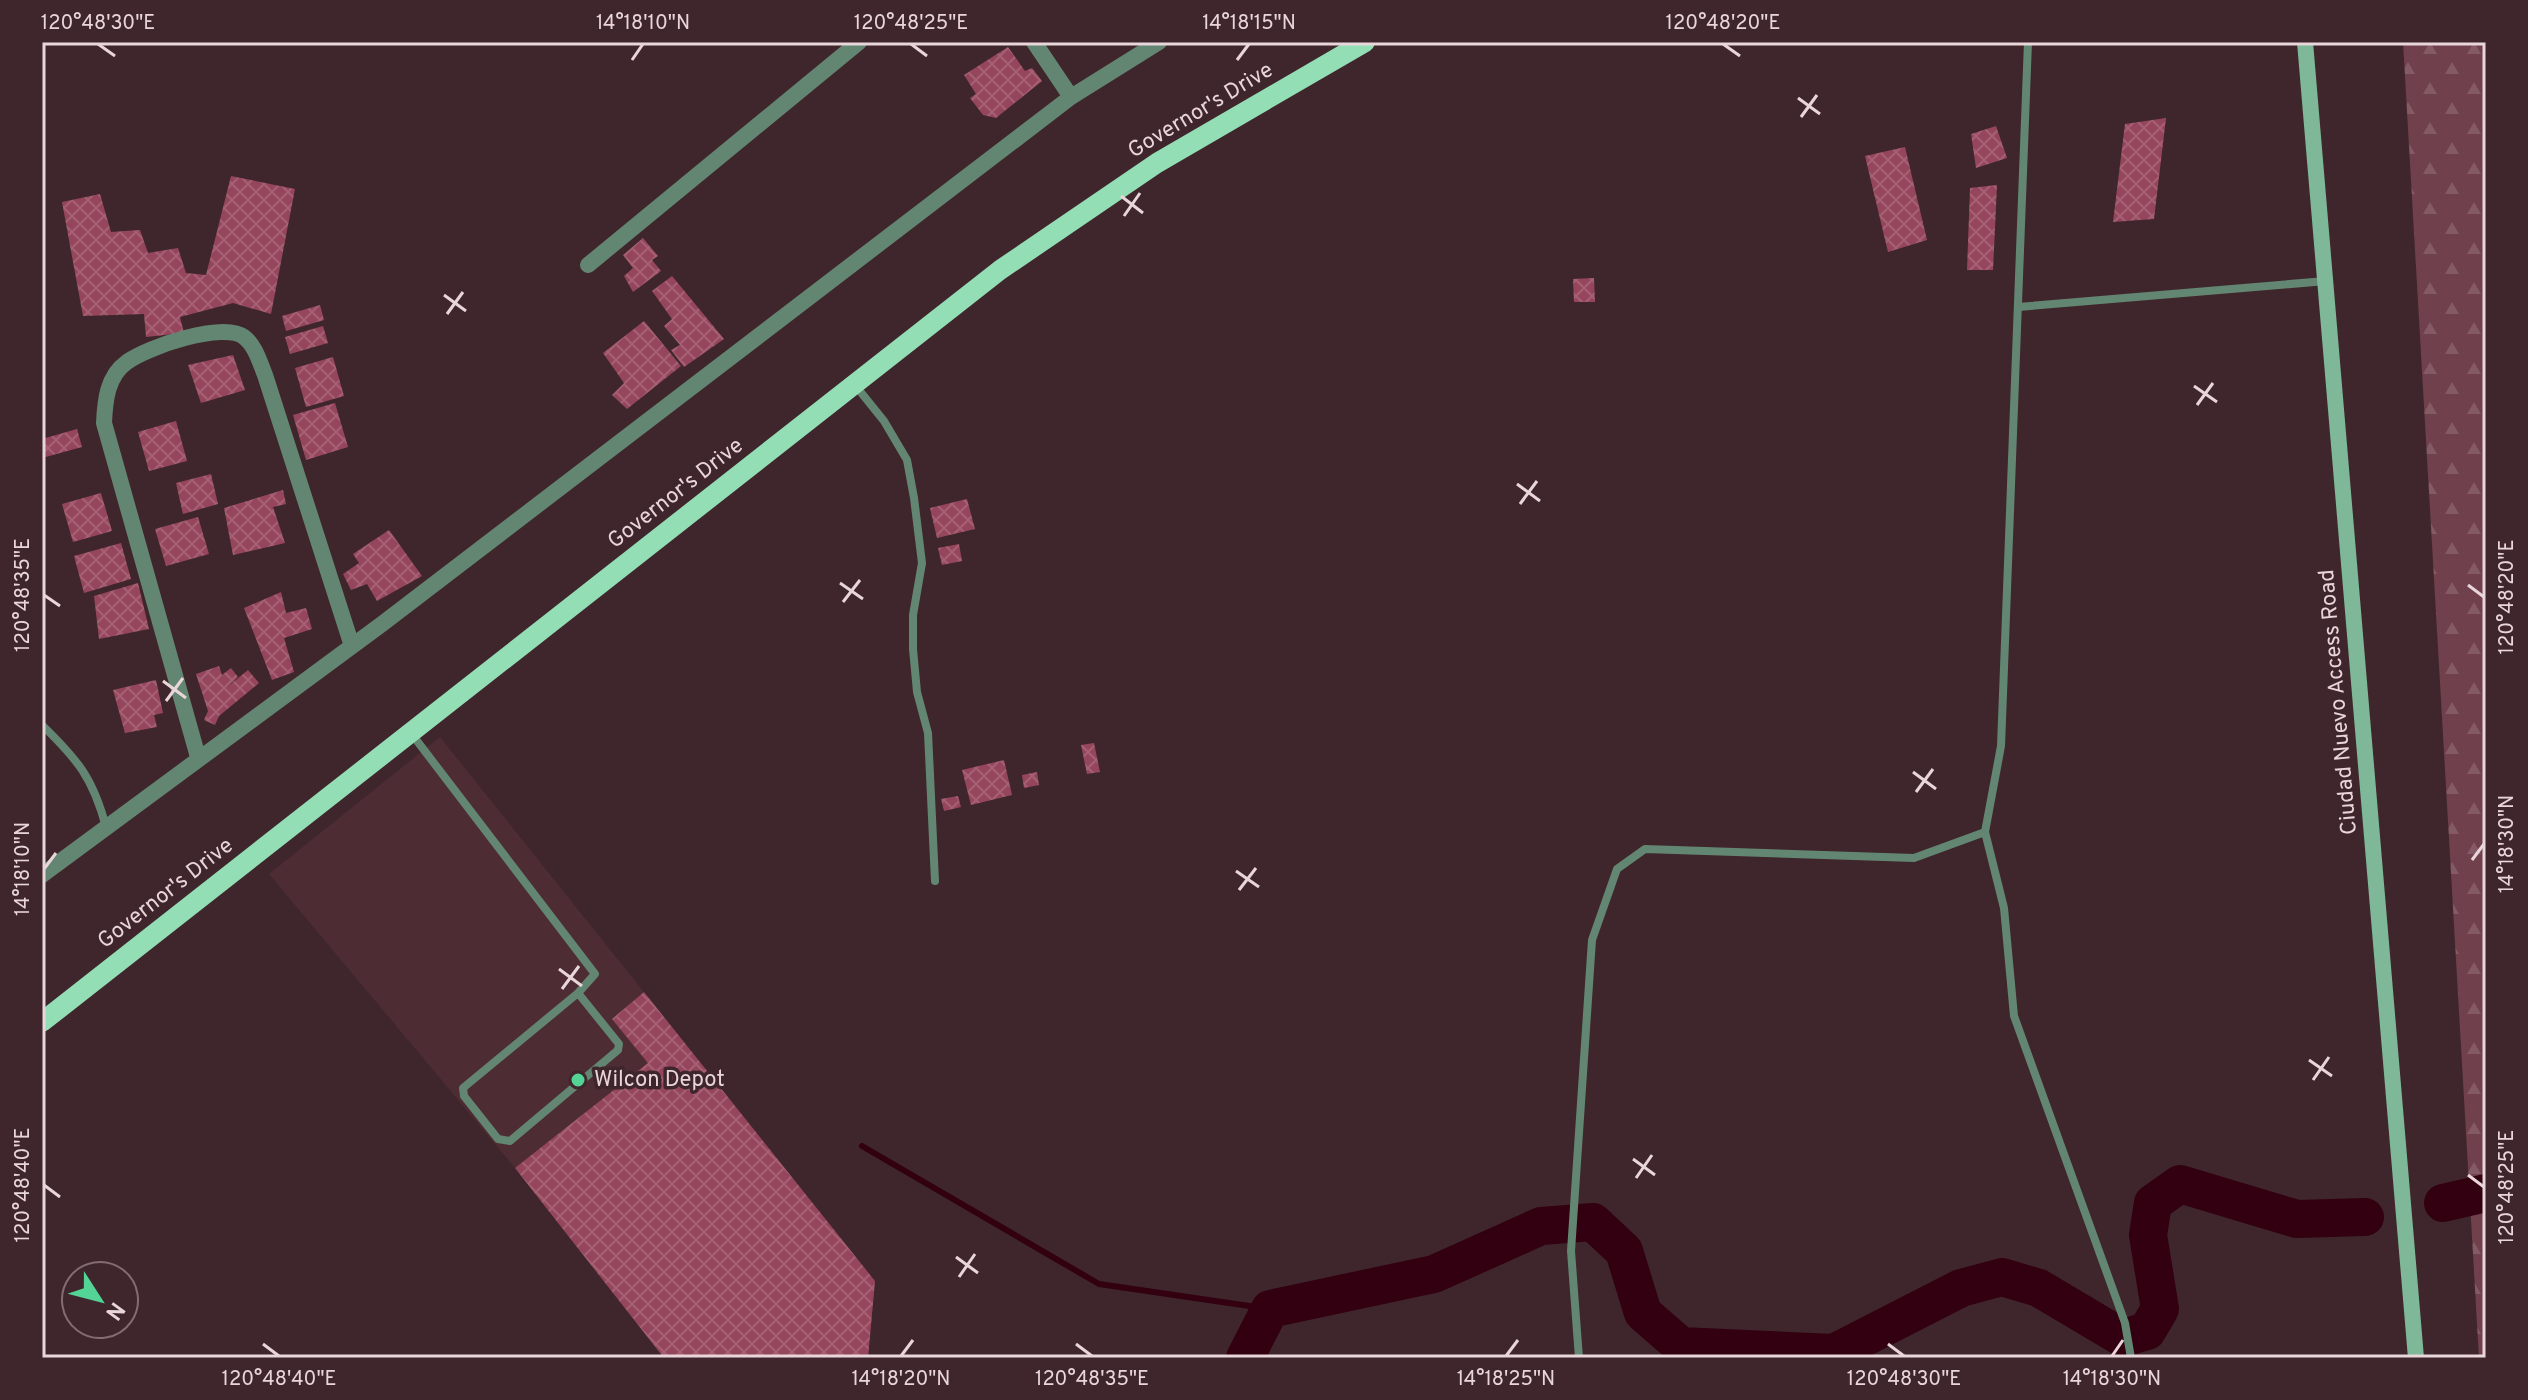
<svg xmlns="http://www.w3.org/2000/svg" width="2528" height="1400" viewBox="0 0 2528 1400" font-family="Overpass,sans-serif">
	<style>
		.built { fill: #4d2c34 }
		.forest { fill: url(#forest-firs) }
		.lines { fill: none; stroke-linecap: round; stroke-linejoin: round }
		.stream { stroke: #320010; stroke-width: 6 }
		.river { stroke: #320010; stroke-width: 38 }
		.building { fill: url(#building-cross-hatch) }
		.lane { stroke: #638672; stroke-width: 8 }
		.street { stroke: #638672; stroke-width: 16 }
		.secondary { stroke: #7fb898; stroke-width: 16 }
		.primary { stroke: #94deb6; stroke-width: 20 }
		.ticks { fill: none; stroke: #e8d6da; stroke-width: 3 }
		.poi-dot { fill: #53d396; stroke: #3f262c; stroke-width: 3 }
		.labels { text-anchor: middle; dominant-baseline: central; stroke-width: 7; stroke-linejoin: round; paint-order: stroke }
		.street-label { font-size: 22px; fill: #e8d6da; stroke: #3f262c }
		.poi-label { font-size: 22px; fill: #e8d6da; stroke: #3f262c; text-anchor: start }
		.neatline { fill: none; stroke: #e8d6da; stroke-width: 3 }
		.ticks-label { font-size: 20px; text-anchor: middle; fill: #e8d6da }
	</style>
	<defs>
		<pattern id="forest-firs" width="22" height="20" patternUnits="userSpaceOnUse" patternTransform="scale(2)"><rect width="22" height="20" fill="#70404c"/><path d="M5 1l3.5 6h-7zM16 11l3.5 6h-7z" fill="#845b65"/></pattern>
		<pattern id="building-cross-hatch" width="8" height="8" patternUnits="userSpaceOnUse" patternTransform="scale(2)"><rect width="8" height="8" fill="#96465c"/><path d="M0 0l8 8M0 8l8-8" fill="none" stroke="#a56073"/></pattern>
	</defs>
	<rect width="100%" height="100%" fill="#3f262c"/>
	<path class="built" d="M440 737 875 1281 868 1358H664L515 1168 269 874Z"/>
	<path class="forest" d="M2403 42H2486V1358H2479Z"/>
	<g class="lines">
		<path class="stream" d="M862 1146 1099 1284 1270 1309"/>
		<path class="river" d="M2443 1203 2486 1193
			M1245 1358 1270 1309 1434 1274 1541 1226 1593 1222 1624 1251 1643 1313 1681 1346 1834 1353 1961 1288 2002 1277 2039 1288 2123 1338 2147 1331 2160 1309 2148 1235 2153 1203 2180 1184 2297 1219 2365 1217"/>
	</g>
	<path class="building" d="M1008 47 1025 71 1032 68 1042 81 996 118 983 115 970 98 976 94 964 75Z
		M2166 118 2154 219 2113 222 2125 124Z
		M1996 126 2007 158 1976 168 1971 134Z
		M1905 147 1927 240 1888 252 1865 156Z
		M231 176 295 189 271 314 233 303 180 317 184 333 146 337 144 314 83 316 62 202 100 194 111 232 140 230 148 253 178 248 186 273 206 275Z
		M1997 185 1993 270H1967L1970 188Z
		M643 238 658 256 652 260 661 271 633 292 624 276 633 268 623 255Z
		M672 276 724 339 684 367 671 350 680 345 664 326 672 319 652 291Z
		M1594 278 1595 302H1574L1573 279Z
		M320 305 324 320 286 331 282 316Z
		M644 321 681 366 627 409 612 395 624 383 603 353Z
		M323 326 328 343 290 354 285 337Z
		M233 355 245 390 201 403 188 365Z
		M333 357 344 396 306 407 295 368Z
		M335 403 348 447 306 460 293 415Z
		M176 421 187 461 149 471 138 432Z
		M77 429 82 447 42 458V439Z
		M211 474 218 504 183 514 176 483Z
		M283 490 286 504 273 507 285 543 233 555 224 508Z
		M101 493 112 531 73 542 62 504Z
		M967 499 975 529 937 538 930 508Z
		M198 517 209 554 166 566 155 529Z
		M389 530 422 576 377 601 367 584 351 590 343 574 359 563 353 554Z
		M121 543 131 579 84 593 74 556Z
		M959 544 962 561 942 565 938 548Z
		M138 583 149 629 99 639 94 596Z
		M281 592 286 613 306 608 312 629 284 638 294 672 272 680 244 608Z
		M219 666 222 675 231 668 238 677 226 688 248 670 259 683 219 716 215 725 204 720 208 711 196 674Z
		M156 680 163 713 154 715 157 727 125 733 113 690Z
		M1094 743 1100 772 1087 774 1081 745Z
		M1004 760 1012 795 971 805 962 770Z
		M1037 772 1039 785 1024 788 1022 775Z
		M958 796 961 807 944 811 941 799Z
		M644 992 875 1281 868 1358H664L515 1168 648 1063 612 1019Z"/>
	<g class="lines">
		<path class="lane" d="M2028 42 2001 746 1985 832 2004 908 2014 1016 2125 1323 2131 1358
			M2018 307 2326 281
			M855 385 884 421 907 460 914 498 922 563 913 615V649L917 692 928 733 935 881
			M42 725C78 760 93 778 106 827
			M411 733 595 974 578 993 463 1088 464 1096 498 1139 510 1141 618 1050 619 1044 578 993
			M1579 1358 1571 1251 1592 940 1617 869 1645 849 1914 858 1985 832"/>
		<path class="street" d="M1034 42 1071 97
			M588 265 859 42
			M198 757 104 423C105 401 107 376 127 362 147 347 224 321 244 337 255 345 260 363 265 375L352 646
			M42 875 382 624 1071 97 1159 42"/>
		<path class="secondary" d="M2305 42 2416 1358"/>
		<path class="primary" d="M42 1022 1000 270 1157 163 1365 42"/>
	</g>
	<path class="ticks" d="M98 44 115 56M911 44 927 56M1723 44 1740 56M632 60 643 44M1237 60 1249 44M1798 98 1820 114M1801 117 1817 95M1121 196 1143 213M1124 216 1140 193M444 295 466 311M447 314 463 292M2194 386 2217 402M2197 405 2213 383M1517 484 1540 501M1520 504 1537 481M840 583 863 599M2468 585 2484 597M44 595 60 606M843 602 860 580M163 681 186 698M166 701 183 678M1913 772 1936 789M1916 792 1933 769M2472 860 2484 844M44 869 56 853M1236 871 1259 887M1239 890 1256 868M559 969 582 986M562 989 579 966M2309 1060 2332 1076M2313 1080 2329 1057M1633 1159 1655 1175M2468 1175 2484 1187M1636 1178 1652 1155M44 1185 60 1197M956 1257 978 1273M959 1277 975 1254M263 1344 279 1356M1076 1344 1092 1356M1888 1344 1904 1356M901 1356 913 1340M1506 1356 1518 1340M2112 1356 2123 1340"/>
	<circle class="poi-dot" cx="578" cy="1080" r="8"/>
	<g class="labels">
		<g class="street-label">
			<text transform="translate(1201 111) rotate(-31)">Governor's Drive</text>
			<text transform="translate(676 494) rotate(-38)">Governor's Drive</text>
			<text transform="translate(2339 702) rotate(-95)">Ciudad Nuevo Access Road</text>
			<text transform="translate(166 894) rotate(-38)">Governor's Drive</text>
		</g>
		<g class="poi-label">
			<text x="594" y="1080">Wilcon Depot</text>
		</g>
	</g>
	<rect width="2528" height="1400" fill="none" stroke="#3f262c" stroke-width="88"/>
	<g transform="translate(100 1300) rotate(126)"><circle r="38" fill="#3f262c" stroke="#836c72" stroke-width="2"/>
	<path d="M0-6L14 30L0 20L-14 30Z" fill="#53d396"/>
	<text y="-12" font-size="22" font-weight="bold" text-anchor="middle" fill="#e8d6da">N</text>
	</g>
	<rect x="44" y="44" width="2440" height="1312" class="neatline"/>
	<g class="ticks-label">
		<text x="98" y="29">120°48'30"E</text>
		<text x="643" y="29">14°18'10"N</text>
		<text x="911" y="29">120°48'25"E</text>
		<text x="1249" y="29">14°18'15"N</text>
		<text x="1723" y="29">120°48'20"E</text>
		<text transform="translate(22 595) rotate(-90)" y="7">120°48'35"E</text>
		<text transform="translate(2506 597) rotate(-90)" y="7">120°48'20"E</text>
		<text transform="translate(2506 844) rotate(-90)" y="7">14°18'30"N</text>
		<text transform="translate(22 869) rotate(-90)" y="7">14°18'10"N</text>
		<text transform="translate(22 1185) rotate(-90)" y="7">120°48'40"E</text>
		<text transform="translate(2506 1187) rotate(-90)" y="7">120°48'25"E</text>
		<text x="279" y="1385">120°48'40"E</text>
		<text x="901" y="1385">14°18'20"N</text>
		<text x="1092" y="1385">120°48'35"E</text>
		<text x="1506" y="1385">14°18'25"N</text>
		<text x="1904" y="1385">120°48'30"E</text>
		<text x="2112" y="1385">14°18'30"N</text>
	</g>
</svg>
